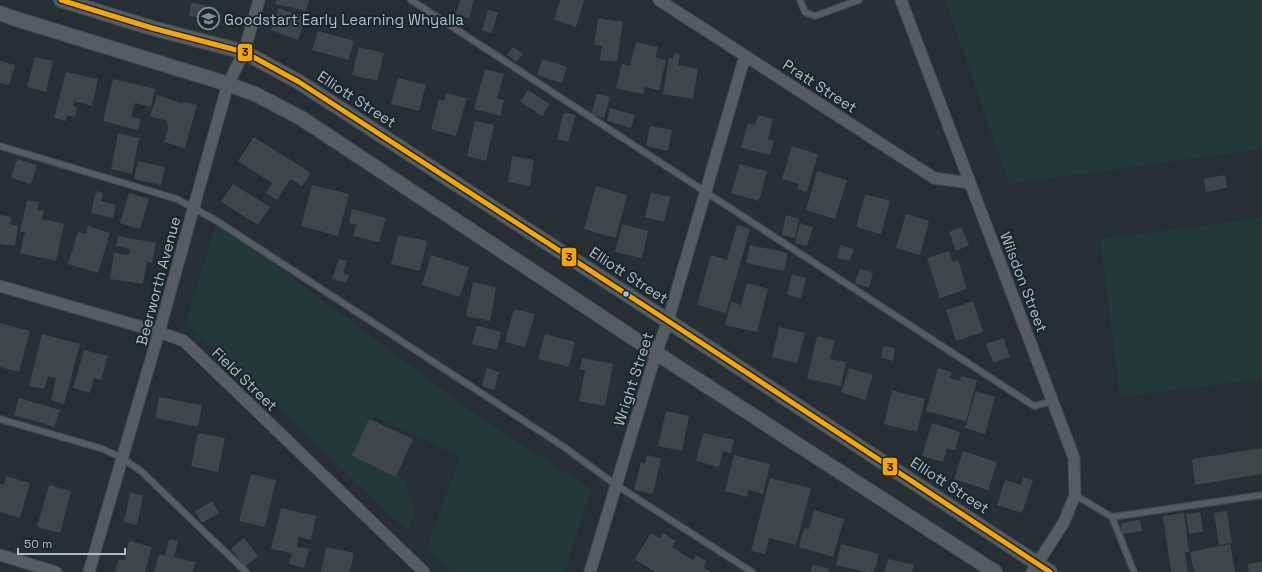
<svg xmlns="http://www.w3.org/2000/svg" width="1262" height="572" viewBox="0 0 1262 572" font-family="'Space Grotesk',sans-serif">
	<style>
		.green { fill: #223937 }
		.building { fill: #3e464a }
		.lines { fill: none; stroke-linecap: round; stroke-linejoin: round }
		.service-casing { stroke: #444a4e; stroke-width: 8 }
		.minor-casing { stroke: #444a4e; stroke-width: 13 }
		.tertiary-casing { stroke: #444a4e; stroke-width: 16 }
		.service { stroke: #555d62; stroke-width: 5.5 }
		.minor { stroke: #555d62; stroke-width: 11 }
		.tertiary { stroke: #555d62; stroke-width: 14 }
		.bus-1-casing { stroke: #19262e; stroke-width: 8 }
		.bus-1 { stroke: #f7a600; stroke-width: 5 }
		.bus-dot { fill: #aebdc6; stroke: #19262e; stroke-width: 1.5 }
		.labels { text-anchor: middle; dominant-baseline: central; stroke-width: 4; stroke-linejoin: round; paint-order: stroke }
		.poi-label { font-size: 15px; fill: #aebdc6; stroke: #19262e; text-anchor: start }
		.street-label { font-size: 15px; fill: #aebdc6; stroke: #19262e }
		.line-badge { stroke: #19262e; stroke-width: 1.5 }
		.pale-badge-label { font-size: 11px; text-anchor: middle; font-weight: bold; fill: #111 }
	</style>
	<rect width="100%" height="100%" fill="#262f34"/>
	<path class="green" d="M945 0H1262V149L1009 184Z
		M1262 218V379L1120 397 1100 239Z
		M217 221 476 415 591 489 565 572H452L426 548 460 457 374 416 359 456 404 479 416 513 407 531 256 386 185 324Z"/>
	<path class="building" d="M276 0H309L306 11 275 4Z
		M460 0H474L469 18 456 14Z
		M560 0H584L576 27 554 20Z
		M191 3 205 5 202 18 189 16Z
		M279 8 306 18 298 40 271 30Z
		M488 10 498 12 492 33 482 31Z
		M598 18 623 22 617 62 600 60 602 46 594 45Z
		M318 31 354 41 348 60 312 50Z
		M636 42 658 47 655 57 666 60 659 90 645 87 643 94 616 88 622 64 630 66Z
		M359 47 384 53 377 81 352 75Z
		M513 47 523 54 516 62 507 55Z
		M674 53 680 54 678 65 698 69 693 99 663 94 669 58H673Z
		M35 57 53 61 46 92 27 87Z
		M542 59 567 67 562 83 537 75Z
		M0 61 15 65 9 85 0 83Z
		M485 69 504 74 497 98 504 100 500 116 474 109Z
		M66 72 98 79 92 106 74 101 73 106 77 108 75 117 67 115 66 121 54 118Z
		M398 78 426 85 419 111 391 104Z
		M113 79 155 89 151 107 135 103 131 117 141 119 138 130 103 121Z
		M528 90 550 104 542 116 520 102Z
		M446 93 467 98 456 136 431 129 439 99 444 101Z
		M597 94 610 97 604 118 591 115Z
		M157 95 181 103 186 102 197 105 185 148 164 142 168 129 167 121 150 116Z
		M610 108 635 115 631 128 607 121Z
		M564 112 576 115 568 142 557 139Z
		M758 115 773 119 768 139 774 141 770 155 741 148 748 123 755 125Z
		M475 121 494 125 486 161 467 156Z
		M650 126 672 130 668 151 646 146Z
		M118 133 139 138 132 174 111 169Z
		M254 137 311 173 302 186 290 179 277 200 266 193 272 183 238 161Z
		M792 146 818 154 807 192 797 189 799 184 782 179Z
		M512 156 534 160 530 186 508 182Z
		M17 159 37 165 31 184 11 178Z
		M138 161 165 167 161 185 134 179Z
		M740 164 767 171 759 201 731 193Z
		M817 171 847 180 835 219 806 210Z
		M1225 175 1227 188 1206 192 1204 179Z
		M233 184 270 207 258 225 221 202Z
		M312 185 349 194 338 236 301 226Z
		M596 186 627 195 616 238 584 229Z
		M96 191 103 193 101 201 116 205 113 218 91 213Z
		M651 192 670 197 664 222 645 217Z
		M129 193 149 199 140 229 120 223Z
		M865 194 890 201 881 234 856 227Z
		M27 200 39 202 37 210 44 211 42 219 64 224 56 261 20 253 25 232H20Z
		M352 209 386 218 379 242 353 236 356 225 349 223Z
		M906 214 929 221 920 255 896 248Z
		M0 215 11 217 10 224 18 226 15 246 0 244Z
		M786 215 799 219 795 238 782 235Z
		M800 223 813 227 807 246 795 243Z
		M622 224 648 231 642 258 615 252Z
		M737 225 750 229 726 313 697 305 711 255 727 260Z
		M88 226 110 233 98 273 68 264 78 232 86 234Z
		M962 227 969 245 956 251 949 232Z
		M398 235 427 241 420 271 391 264Z
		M118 236 156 243 152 263 147 262 143 284 110 279 114 253 129 255 130 249 116 246Z
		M750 245 788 253 784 271 746 263Z
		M840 245 854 249 850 261 837 258Z
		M949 251 953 262 958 260 967 289 940 298 927 258Z
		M431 255 469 267 460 297 422 285Z
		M339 259 347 261 343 273 349 275 346 283 332 279Z
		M860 269 873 273 869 288 855 283Z
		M792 274 806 278 801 298 787 295Z
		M473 282 496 287 490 321 466 316Z
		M747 283 768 289 757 332 725 325 731 302 741 305Z
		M973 301 983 332 956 341 946 310Z
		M514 309 535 314 525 347 505 342Z
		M0 323 30 331 19 372 0 367Z
		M477 326 501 332 497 350 472 344Z
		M779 327 805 333 797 363 772 357Z
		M42 334 80 344 64 404 51 400 56 378 48 376 44 389 29 386Z
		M545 334 575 342 569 367 538 359Z
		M817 336 835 340 830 359 846 362 841 386 807 379Z
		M1003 338 1010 357 993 363 986 344Z
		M883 346 895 348 893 361 881 358Z
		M84 350 108 356 101 380 94 378 90 393 73 388Z
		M582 358 613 364 605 406 579 401 585 370 580 369Z
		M487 368 499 372 494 390 482 386Z
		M849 368 873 375 865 400 841 392Z
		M938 368 952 372 950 378 960 381 961 376 977 380 966 421 926 411Z
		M892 390 925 399 917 432 884 424Z
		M976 391 995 397 985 434 965 428Z
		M159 397 202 405 198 427 155 418Z
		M19 398 60 410 54 427 14 415Z
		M666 411 689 416 682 451 658 446Z
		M369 419 413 439 396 477 352 456Z
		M932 423 960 432 955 450 947 448 943 462 922 456Z
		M198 433 225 438 218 472 191 466Z
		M703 433 734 440 731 453 723 451 719 467 696 461Z
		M1262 448V474L1195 485 1192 459Z
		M963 451 997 462 988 490 954 479Z
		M647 455 661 458 653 494 634 490 641 463 645 464Z
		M734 455 770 464 763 494 748 490 747 497 725 491Z
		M251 474 276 480 265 527 239 521Z
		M6 476 30 483 20 518 0 512V484L4 485Z
		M1023 477 1033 480 1022 513 997 505 1005 480 1021 485Z
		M770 478 811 488 796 545 769 538 765 554 751 551Z
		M49 485 71 491 60 533 37 527Z
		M130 493 143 495 137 525 124 522Z
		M212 501 219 513 202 523 195 511Z
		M281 508 316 516 311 540 299 537 297 547 309 549 304 568 289 564 292 553 271 549Z
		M814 510 844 519 833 557 799 547 804 528 809 529Z
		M1227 511 1232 543 1219 545 1214 513Z
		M1200 512 1203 532 1189 534 1186 514Z
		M1184 513 1189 552H1185L1188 572H1171L1163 516Z
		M1140 520 1142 531 1122 534 1121 523Z
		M651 533 660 538 663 533 676 541 672 547 693 560 696 555 706 561 704 568 711 572H655L635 559Z
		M244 538 258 556 245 567 231 549Z
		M169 539 178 541 174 557 195 562 193 572H154L159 554 165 556Z
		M129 541 152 547 145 572H115L119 559 124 560Z
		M841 544 879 554 874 572H866L836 565Z
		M1230 544 1235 572H1194L1190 552Z
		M326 547 354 553 350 572H321Z
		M888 559 914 565 912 572H884Z
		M1262 562V572H1249L1248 564Z
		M813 564 829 569 828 572H810Z"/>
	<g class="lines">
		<defs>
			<path id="service" d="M411 0 1034 406 1053 401
				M800 0 805 12 815 16 859 0
				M0 146 177 199 217 221 564 447 616 485 752 572
				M0 419 103 449 122 458 141 471 246 572
				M1075 495 1112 517 1134 572
				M1112 517 1262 495"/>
			<path id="minor" d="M659 0 934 178 970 183
				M901 0 1074 458 1075 495 1064 522 1032 572
				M0 286 159 332 184 341 424 572
				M0 555 56 572
				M89 572 159 332 228 84 244 52 259 0
				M590 572 656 353 668 321 745 56"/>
			<path id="tertiary" d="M61 0 152 28 244 52 299 82 668 321 1050 572
				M0 13 13 18 228 84 257 95 301 118 656 353 995 572"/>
		</defs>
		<use href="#service" class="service-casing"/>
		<use href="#minor" class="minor-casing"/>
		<use href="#tertiary" class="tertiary-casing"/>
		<use href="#service" class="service"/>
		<use href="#minor" class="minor"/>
		<use href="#tertiary" class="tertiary"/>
		<defs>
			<path id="bus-1" d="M61 0 152 28 244 52 299 82 668 321 1050 572"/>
		</defs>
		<use href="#bus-1" class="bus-1-casing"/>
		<use href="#bus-1" class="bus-1"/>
	</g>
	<defs>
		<symbol id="school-ring" viewBox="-11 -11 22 22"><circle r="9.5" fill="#19262e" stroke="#7e8b93" stroke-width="1.5"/><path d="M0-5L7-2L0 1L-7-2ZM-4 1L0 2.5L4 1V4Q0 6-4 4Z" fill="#7e8b93"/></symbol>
	</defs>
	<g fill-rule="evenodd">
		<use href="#school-ring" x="196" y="6" width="25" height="25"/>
	</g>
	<circle class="bus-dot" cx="626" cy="294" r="3.5"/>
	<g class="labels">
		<g class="poi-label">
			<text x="224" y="19">Goodstart Early Learning Whyalla</text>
		</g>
		<g class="street-label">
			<text transform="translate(820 86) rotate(33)">Pratt Street</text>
			<text transform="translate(357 99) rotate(33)">Elliott Street</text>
			<text transform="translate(629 275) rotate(33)">Elliott Street</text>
			<text transform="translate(158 281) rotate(-75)">Beerworth Avenue</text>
			<text transform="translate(1024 282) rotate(69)">Wilsdon Street</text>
			<text transform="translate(245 379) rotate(44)">Field Street</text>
			<text transform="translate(633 379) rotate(-72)">Wright Street</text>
			<text transform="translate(950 485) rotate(33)">Elliott Street</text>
		</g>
	</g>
	<g class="line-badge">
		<rect x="237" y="43" width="16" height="19" rx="4" fill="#f7a600"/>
		<rect x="561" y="247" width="16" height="20" rx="4" fill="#f7a600"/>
		<rect x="882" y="457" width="16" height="19" rx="4" fill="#f7a600"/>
	</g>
	<g class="pale-badge-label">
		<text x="245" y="56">3</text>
		<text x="569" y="261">3</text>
		<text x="890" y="471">3</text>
	</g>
	<path d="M18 548v6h107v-6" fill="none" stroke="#aebdc6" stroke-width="2"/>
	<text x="24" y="548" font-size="12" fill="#aebdc6" stroke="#19262e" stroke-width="3" paint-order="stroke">50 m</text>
</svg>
